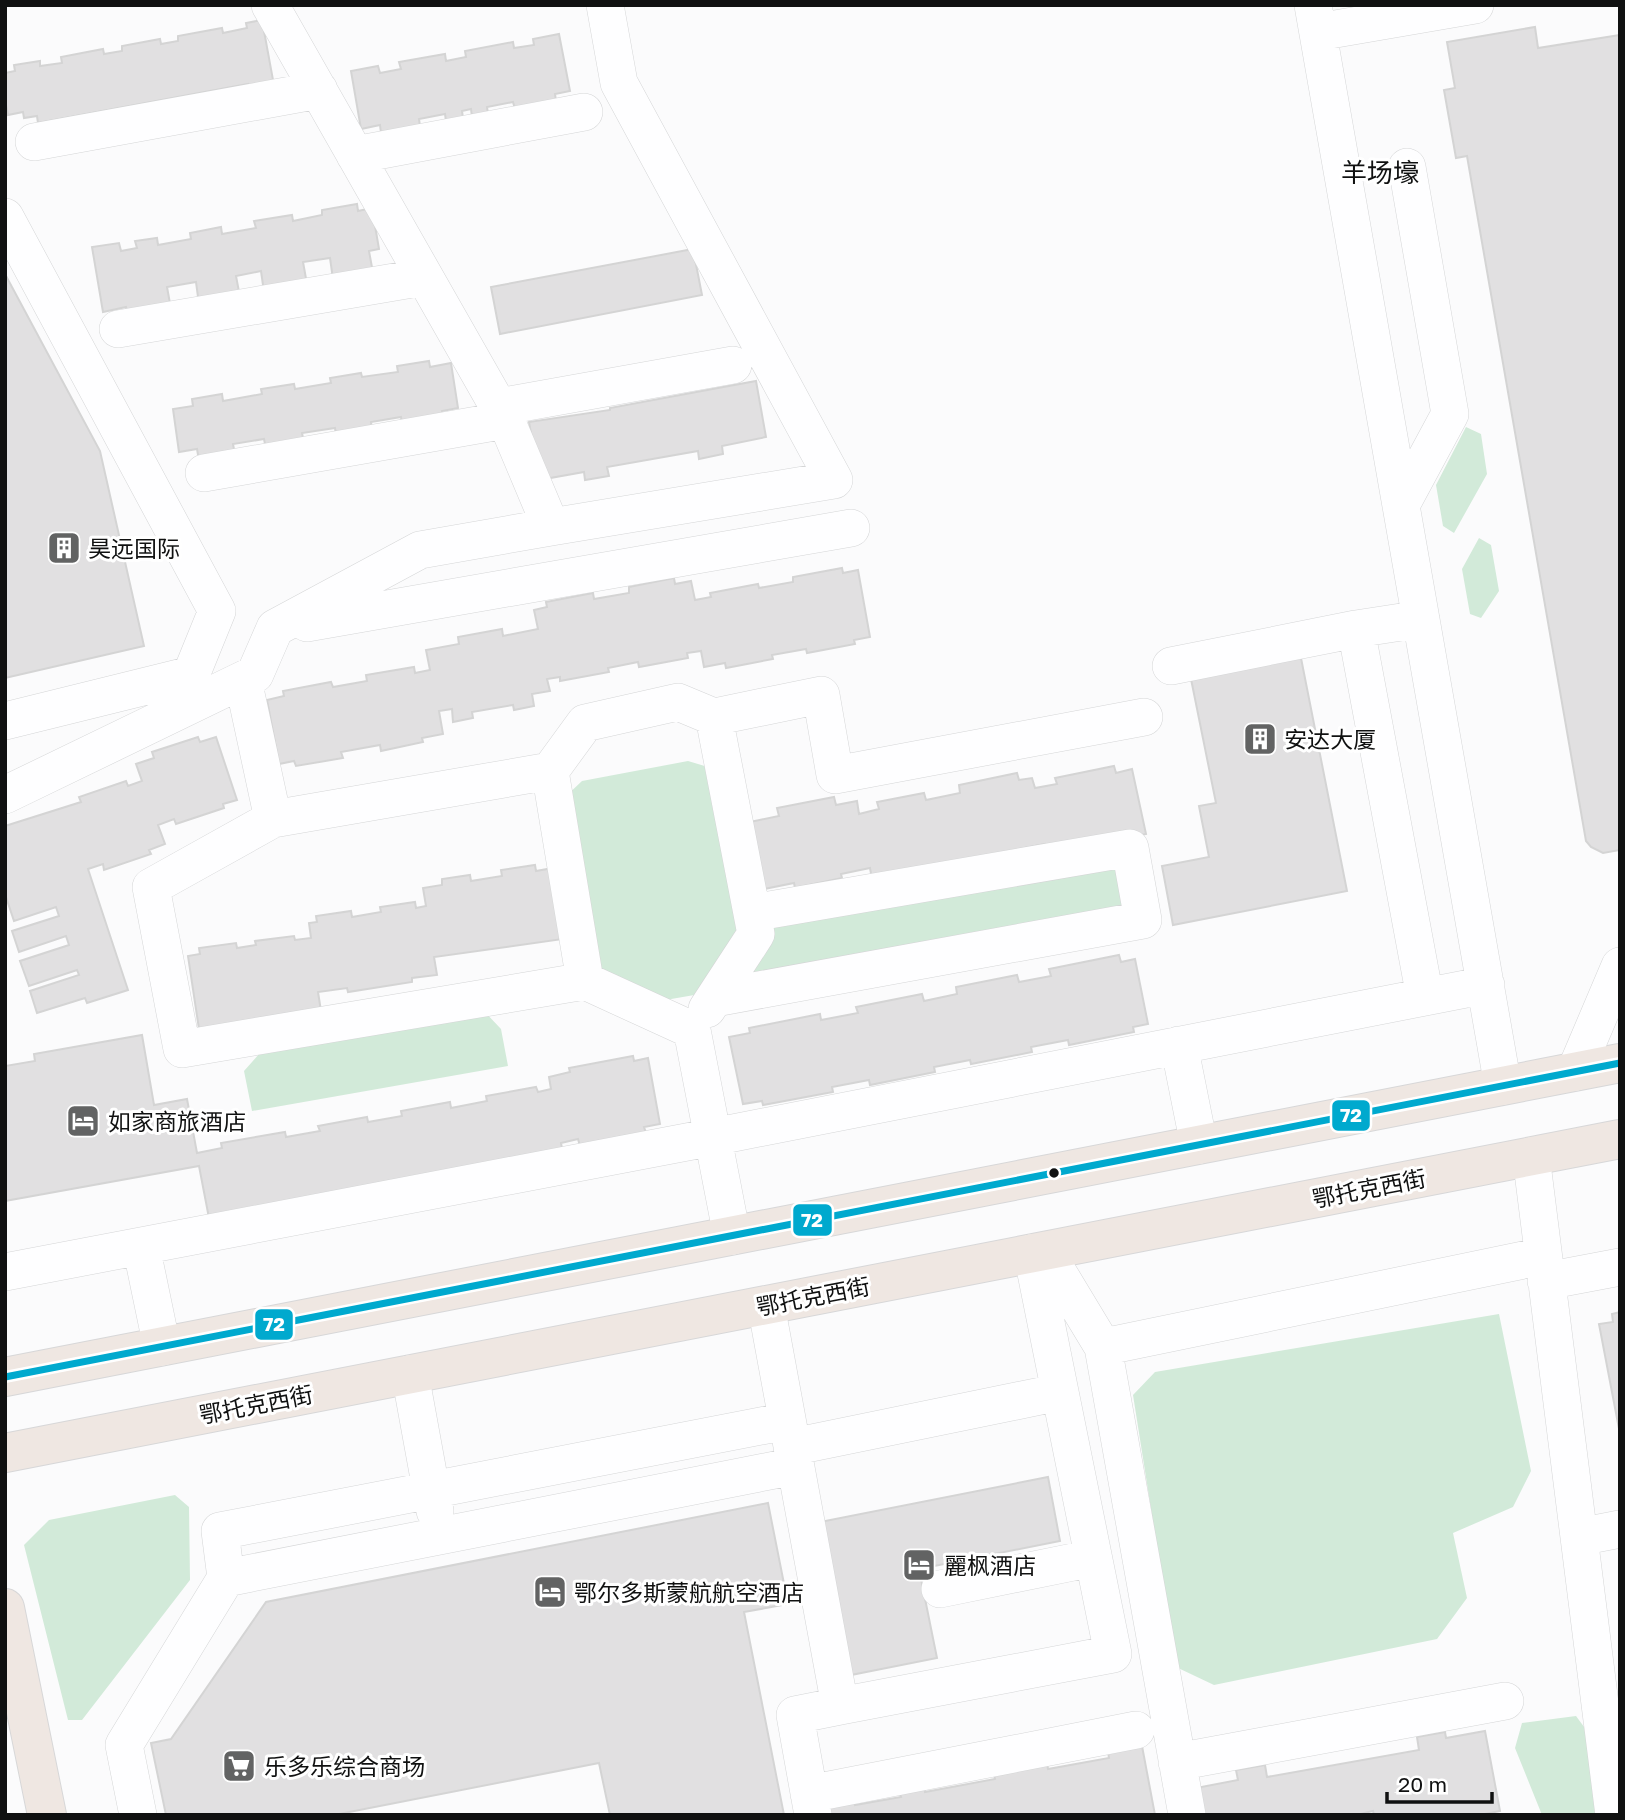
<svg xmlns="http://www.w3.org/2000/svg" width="1625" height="1820" viewBox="0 0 1625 1820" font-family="'Golos Text','Noto Sans SC',sans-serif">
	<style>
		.green { fill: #d2ead9 }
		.building { fill: #e1e0e1; stroke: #d4d4d4; stroke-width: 2 }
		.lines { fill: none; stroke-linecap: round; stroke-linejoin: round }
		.minor-casing { stroke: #d5d6d7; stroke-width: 38 }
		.major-casing { stroke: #d7d7d8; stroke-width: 40 }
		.minor { stroke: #fefeff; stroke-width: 37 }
		.major { stroke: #efe7e2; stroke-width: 38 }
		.bus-1-casing { stroke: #fff; stroke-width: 12 }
		.bus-1 { stroke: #00a9ce; stroke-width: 7 }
		.bus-dot { fill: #101111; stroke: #fff; stroke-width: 2.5 }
		.labels { text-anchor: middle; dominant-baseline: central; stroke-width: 6; stroke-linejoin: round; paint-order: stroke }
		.poi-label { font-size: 23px; fill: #101111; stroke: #fff; text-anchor: start }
		.street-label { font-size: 23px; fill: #101111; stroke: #fff }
		.quarter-label { font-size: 26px; fill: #101111; stroke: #fff }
		.line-badge { stroke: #fff; stroke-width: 2.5 }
		.badge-label { font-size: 19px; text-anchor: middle; font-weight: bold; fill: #fff }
	</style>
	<rect width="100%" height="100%" fill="#fbfbfc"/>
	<path class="green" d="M1466 427 1481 434 1487 474 1454 533 1443 526 1436 485Z
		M1479 538 1491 545 1499 591 1481 618 1470 614 1462 569Z
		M688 761 718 770 746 909 736 957 700 994 654 1002 605 976 586 936 563 799 582 781Z
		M1113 860 1131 904 761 977 750 971 776 920Z
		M483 1010 501 1029 508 1066 252 1111 244 1071 260 1053Z
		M1499 1314 1531 1471 1513 1507 1453 1533 1467 1598 1437 1639 1214 1685 1176 1667 1133 1395 1155 1372Z
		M175 1495 189 1507 190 1580 82 1720H68L24 1545 49 1520Z
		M1576 1716 1590 1735 1599 1815H1542L1515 1748 1522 1723Z"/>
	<path class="building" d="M262 20 273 80 249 95 248 84 38 123 37 116 24 118 23 112 8 115 5 100V73L15 71 14 65 40 61V66L62 63 61 57 103 49 104 54 122 51V46L160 39 161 44 178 41V36L222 28 223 33 247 28 246 23Z
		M1535 27 1538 48 1620 35V850L1603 853 1591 847 1586 841 1467 156 1456 158 1444 90 1455 88 1447 42Z
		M559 34 570 91 555 94 556 101 515 109 513 102 487 107 488 114 472 117 471 109 462 111 463 118 446 121 445 114 419 119 420 126 381 133 380 125 361 129 351 71 378 66 380 73 401 69 399 62 445 54 446 61 466 57 465 51 513 42 514 48 534 45 533 39Z
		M357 204 358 211 372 208 379 249 369 251 373 273 333 279 330 258 303 262 307 284 264 292 261 271 236 276 240 297 199 304 196 282 167 287 171 309 128 316 126 307 103 312 92 247 119 243 121 251 137 248 135 241 157 238 158 245 191 239 190 233 221 227 222 234 256 228 254 221 292 215 293 221 322 215V210Z
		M693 249 702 295 500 334 491 287Z
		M5 274 100 451 144 646 5 678Z
		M429 361 430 367 451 363 458 408 442 411 444 424 403 431 401 417 371 422 373 437 337 442 335 428 302 433 305 448 267 454 264 439 233 444 236 460 200 466 197 449 179 452 173 409 193 406 192 399 222 394 223 401 262 394 261 389 294 384 295 389 331 383 330 378 361 373 362 377 398 372 397 366Z
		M756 381 766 437 722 446 723 454 699 459 698 451 607 467 609 476 585 480 584 472 539 480 529 422 610 410V408Z
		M842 568 843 573 858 570 870 637 854 640 855 644 807 653 806 649 772 655 773 659 726 668 725 663 704 667 701 651 687 653 688 658 639 667 638 662 608 668 609 672 560 681V677L547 679 550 691 532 694 534 706 514 710 513 705 472 712 473 718 453 722 452 709 439 711 443 734 422 738 423 742 381 751 380 745 341 752 343 758 296 766 294 761 279 764 267 700 284 696 283 691 331 682 333 687 367 681 366 675 414 667 415 673 430 670 426 650 459 644 458 637 502 629 503 636 538 629 534 610 547 607 546 602 593 593 594 599 629 593V587L674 578 675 584 691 581 695 600 711 597 710 593 758 584 759 588 793 582V577Z
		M1300 653 1347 891 1173 925 1162 866 1209 857 1199 806 1216 803 1190 674Z
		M198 737 200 742 216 737 237 800 223 804 224 808 176 824 174 819 158 825 165 844 149 850 151 854 104 870 103 864 88 869 128 990 87 1003 85 998 37 1013 30 991 79 975 77 970 29 986 20 961 69 945 66 936 19 952 12 931 59 916 56 907 14 921 5 894V826L81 802 79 797 126 781 128 786 142 781 136 764 154 758 152 752Z
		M1114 766 1116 773 1132 769 1146 834 1047 854 1045 844 872 879 870 868 841 874 842 878 795 888 794 883 764 889 750 822 779 816 777 808 834 797 836 805 857 801 859 814 879 809 877 802 924 793 926 800 960 793 959 785 1017 773 1019 780 1032 778 1035 788 1057 784 1055 778Z
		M535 865 536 871 553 868 563 939 434 957 437 975 412 978V982L348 992 347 988 318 992 321 1011 199 1029 188 956 200 954 199 948 236 943 237 948 256 945 255 941 294 936 295 940 311 938 309 923 317 922 316 916 351 911 352 917 381 912 380 907 415 902 416 908 426 906 423 888 442 885V879L470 875 471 881 502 876 501 870Z
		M1119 955 1121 962 1135 959 1148 1024 1133 1027 1134 1032 1069 1045 1068 1040 1031 1047 1032 1052 971 1064 970 1060 934 1067 935 1072 870 1085 869 1080 832 1087 833 1092 763 1105 762 1101 743 1104 729 1037 750 1033 749 1028 820 1014 821 1020 858 1013 856 1007 922 994 924 1001 957 994 956 987 1017 975 1019 982 1051 976 1049 969Z
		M142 1035 154 1105 187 1099 197 1153 222 1148 221 1143 285 1132 286 1137 320 1131 318 1126 367 1117 368 1122 402 1116 401 1111 450 1102 451 1108 487 1101 486 1096 536 1087 538 1092 551 1089 549 1077 570 1072 569 1068 633 1056 634 1061 648 1058 660 1124 644 1127 646 1133 580 1146 578 1139 561 1143 564 1159 209 1218 199 1166 5 1201V1066L35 1061 34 1054Z
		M1620 1312V1434L1599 1324 1613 1322 1612 1314Z
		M1048 1477 1060 1541 919 1569 937 1658 851 1675 820 1522Z
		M768 1503 788 1604 744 1612 784 1815H610L599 1763 334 1815H166L151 1743 171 1739 266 1602Z
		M1485 1731 1500 1811 1480 1815H1374L1373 1811 1356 1815H1201L1196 1788 1238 1780 1236 1770 1265 1765 1267 1777 1419 1750 1417 1737 1445 1732 1446 1738Z
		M1142 1746 1155 1815H826L824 1806 854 1800 855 1805 901 1797 899 1792 924 1787 925 1792 995 1779 994 1774 1047 1764 1048 1769 1109 1758 1108 1752Z"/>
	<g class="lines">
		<defs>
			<path id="minor" d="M270 5 506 420 551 527 834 480 619 83 605 5
				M1313 5 1503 1086
				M1318 32 1475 5
				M34 142 319 90
				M355 155 584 112
				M5 217 217 611 191 675 5 721
				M118 329 424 277
				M499 407 733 365
				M204 473 506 420
				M1401 505 1450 414 1407 167
				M307 623 851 528
				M1356 629 1425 997
				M1171 666 1356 629 1421 619
				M243 680 273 819 151 887 182 1049 585 981
				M550 771 585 723 678 702 714 717 821 695 835 775 1144 717
				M5 795 255 674 275 628 420 550 551 527
				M273 819 550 771 585 981 692 1030 732 1236
				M715 998 1143 920 1130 848 752 913
				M707 1009 756 934 714 717
				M1179 1045 1199 1145
				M1575 1072 1620 966
				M1531 1156 1614 1815
				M141 1246 162 1347
				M1045 1251 1103 1347 1187 1815
				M5 1272 713 1137 1486 985
				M1546 1281 1620 1267
				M766 1305 840 1706 795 1715 813 1815
				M1103 1347 1543 1256
				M410 1374 435 1511
				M792 1447 1060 1392 1032 1253
				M1579 1537 1620 1529
				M226 1578 795 1466
				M940 1589 1093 1558
				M840 1706 1113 1654 1060 1392
				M1177 1762 1505 1701
				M809 1794 1136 1730
				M138 1815 124 1745 226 1578 220 1531 787 1421"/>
			<path id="major" d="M5 1377 1620 1063
				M5 1453 1620 1139
				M5 1608 47 1815"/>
		</defs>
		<use href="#minor" class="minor-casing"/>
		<use href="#major" class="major-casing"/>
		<use href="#minor" class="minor"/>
		<use href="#major" class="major"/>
		<defs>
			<path id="bus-1" d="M5 1377 1620 1063"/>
		</defs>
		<use href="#bus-1" class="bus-1-casing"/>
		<use href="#bus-1" class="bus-1"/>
	</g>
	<defs>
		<symbol id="building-square" viewBox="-11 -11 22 22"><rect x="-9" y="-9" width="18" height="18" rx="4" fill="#626363" stroke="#fff"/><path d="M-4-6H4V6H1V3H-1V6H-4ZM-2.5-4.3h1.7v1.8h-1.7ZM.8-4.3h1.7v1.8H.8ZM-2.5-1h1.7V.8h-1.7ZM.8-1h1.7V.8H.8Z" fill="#fff"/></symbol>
		<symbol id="hotel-square" viewBox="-11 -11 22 22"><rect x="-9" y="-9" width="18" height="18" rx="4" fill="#626363" stroke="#fff"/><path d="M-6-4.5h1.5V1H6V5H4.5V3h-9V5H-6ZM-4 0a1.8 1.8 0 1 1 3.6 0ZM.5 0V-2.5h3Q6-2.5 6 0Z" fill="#fff"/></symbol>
		<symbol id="supermarket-square" viewBox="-11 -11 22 22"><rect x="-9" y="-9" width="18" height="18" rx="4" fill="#626363" stroke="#fff"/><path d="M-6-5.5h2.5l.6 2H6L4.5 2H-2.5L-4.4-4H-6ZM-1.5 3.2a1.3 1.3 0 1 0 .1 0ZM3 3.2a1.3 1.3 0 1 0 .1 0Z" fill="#fff"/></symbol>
	</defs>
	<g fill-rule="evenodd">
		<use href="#building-square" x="45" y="529" width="38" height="38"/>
		<use href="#building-square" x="1241" y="720" width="38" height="38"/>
		<use href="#hotel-square" x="64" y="1102" width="38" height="38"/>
		<use href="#hotel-square" x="900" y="1546" width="38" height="38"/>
		<use href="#hotel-square" x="531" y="1573" width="38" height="38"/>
		<use href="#supermarket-square" x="220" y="1747" width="38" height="38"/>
	</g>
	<circle class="bus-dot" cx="1054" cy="1173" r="6"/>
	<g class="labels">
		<g class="poi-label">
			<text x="88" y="548">昊远国际</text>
			<text x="1284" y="739">安达大厦</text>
			<text x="108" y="1121">如家商旅酒店</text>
			<text x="944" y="1565">麗枫酒店</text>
			<text x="574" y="1592">鄂尔多斯蒙航航空酒店</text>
			<text x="264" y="1766">乐多乐综合商场</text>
		</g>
		<g class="street-label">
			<text transform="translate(1369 1188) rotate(-11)">鄂托克西街</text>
			<text transform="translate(813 1296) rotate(-11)">鄂托克西街</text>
			<text transform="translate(256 1404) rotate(-11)">鄂托克西街</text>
		</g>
		<g class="quarter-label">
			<text x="1380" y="172">羊场壕</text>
		</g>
	</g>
	<g class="line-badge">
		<rect x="1331" y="1099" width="40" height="33" rx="7" fill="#00a9ce"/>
		<rect x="792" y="1203" width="41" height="34" rx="7" fill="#00a9ce"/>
		<rect x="254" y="1308" width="40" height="33" rx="7" fill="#00a9ce"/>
	</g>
	<g class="badge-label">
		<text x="1351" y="1122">72</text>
		<text x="812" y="1227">72</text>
		<text x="274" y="1331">72</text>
	</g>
	<rect width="1625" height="1820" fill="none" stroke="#101111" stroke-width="14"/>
	<path d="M1387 1792v10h105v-10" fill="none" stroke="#101111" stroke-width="3.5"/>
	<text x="1398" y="1792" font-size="21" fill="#101111" stroke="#ffffff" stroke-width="5" paint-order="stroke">20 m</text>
</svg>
